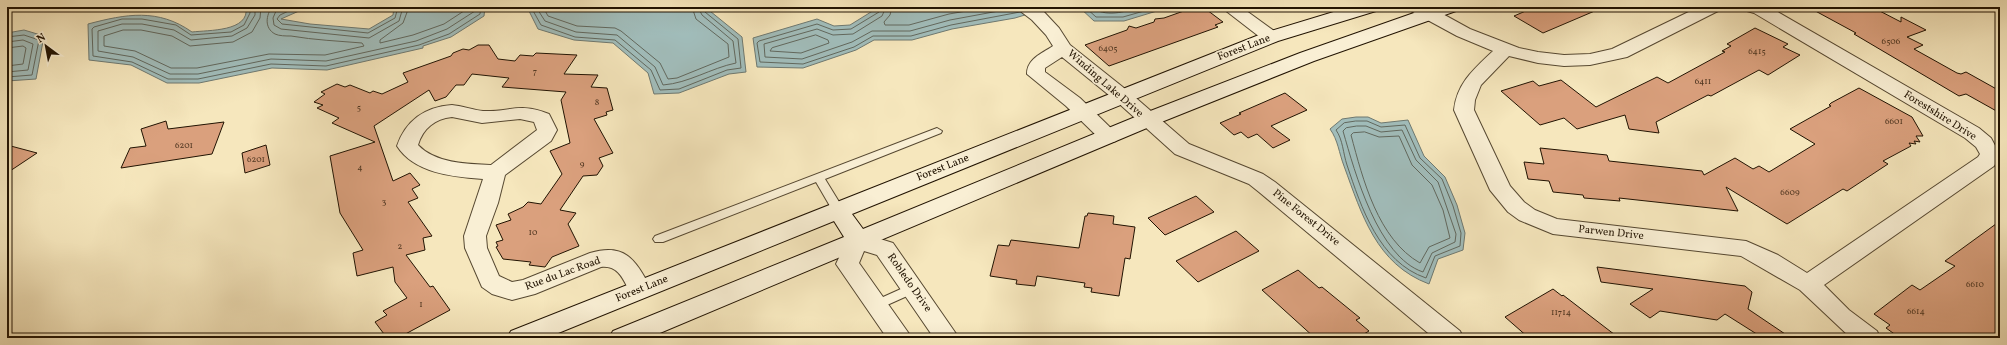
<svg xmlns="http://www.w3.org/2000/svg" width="2007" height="345" viewBox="0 0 2007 345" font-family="Vollkorn,serif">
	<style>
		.water { fill: #a1bdbb; stroke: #6e7971 }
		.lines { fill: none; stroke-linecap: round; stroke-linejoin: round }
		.shore { stroke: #61685e; stroke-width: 1 }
		.building { fill: #daa07d; stroke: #211302 }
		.service-casing { stroke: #564831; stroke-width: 2 }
		.minor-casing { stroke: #564831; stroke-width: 2 }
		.secondary-casing { stroke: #211302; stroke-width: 2 }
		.service { fill: #f9efd4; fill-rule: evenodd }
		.minor { fill: #f9efd4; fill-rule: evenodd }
		.secondary { fill: #f9efd4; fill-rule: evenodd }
		.labels { text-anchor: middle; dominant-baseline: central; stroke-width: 3.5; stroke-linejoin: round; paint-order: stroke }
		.number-label { font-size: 9px; fill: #4f3621 }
		.street-label { font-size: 11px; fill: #211302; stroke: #f9efd4 }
	</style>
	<rect width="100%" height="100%" fill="#f6e7bd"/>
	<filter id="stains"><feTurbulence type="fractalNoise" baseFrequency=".005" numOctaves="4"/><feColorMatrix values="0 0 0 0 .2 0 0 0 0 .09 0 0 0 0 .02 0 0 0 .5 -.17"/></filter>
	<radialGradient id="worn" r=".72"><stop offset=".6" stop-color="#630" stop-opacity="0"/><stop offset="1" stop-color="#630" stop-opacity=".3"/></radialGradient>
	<path class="water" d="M246 7H308L281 19 310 24 369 29 393 15 394 7H485L484 16 451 37 423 46V48L327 70 272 68 199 83H167L131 65 89 60 88 24C126 14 158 8 192 32 208 30 250 32 246 7Z
		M527 7H705L742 37 746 72 729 74 679 93 654 94 648 73 613 43 574 40 538 29Z
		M879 7H1051L1015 18 952 29 912 40H874L856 50 803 68 757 67 753 38 817 19 834 26 850 25Z
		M1079 7H1170L1124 21H1094Z
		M24 30 44 36 36 79 7 81V33Z
		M1356 117H1368L1381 123 1408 120 1424 156 1445 177 1457 205 1465 233 1463 250 1438 259 1429 284C1376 264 1362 215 1344 166 1339 153 1338 140 1330 129L1342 119Z"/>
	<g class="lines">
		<path class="shore" d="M250 7V13L244 25 231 32 191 35 176 25 142 19H122L94 27 92 29 93 56 132 62 168 79H198L271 64 326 66 419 45 449 34 480 14 481 7
			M255 7V15L247 28 232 36 191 40 174 30 142 24H122L98 31V51L133 57 170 74H198L271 59 326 61 416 41 447 29 475 11 476 7
			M261 7 260 18 252 32 233 42 190 46 172 36 141 30H123L104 36V46L135 51 171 68H197L269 54 325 55 364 46 362 43C338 41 314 40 291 36 286 36 279 36 275 34 264 28 266 15 272 7
			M284 7 276 11 273 18 274 25 281 29 369 38 399 21 403 7
			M297 7 280 15 277 19 282 24 368 33 395 18 398 7
			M409 7 403 23 380 40V43L413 35 444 24 470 7
			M531 7 541 25 575 37 615 40 651 70 660 90 679 89 727 70 741 68 738 39 705 12 703 7
			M536 7 545 21 576 32 617 35 655 67 663 85C689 83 711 68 736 63L733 41 702 15 698 7
			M543 7 548 16 577 26 615 28 621 31 660 63 668 79 677 78 729 57 728 44 696 19 692 7
			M881 7 879 12 851 29 833 30 817 24 759 41 757 43 760 62 803 64 854 47 873 36H911L951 25 1020 12
			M886 7 882 16 853 34 833 35 817 29 764 44 765 57 802 59 852 42 872 31H910L950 20 1015 8
			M892 7 890 15 884 22 885 25H909L949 14 990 7
			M1085 7 1096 17H1123L1158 7
			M1091 7C1106 18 1124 12 1140 7
			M816 35 828 40 829 43 801 53 770 51 772 48Z
			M7 37 24 35 39 40 32 75 7 77
			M7 42 23 40 33 44 28 70 7 72
			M7 48 23 46 26 48 23 64 7 66
			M1356 121H1367L1381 127 1405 125 1420 158 1442 179 1453 206 1461 233 1460 246 1435 256 1426 278C1379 262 1361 207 1347 165 1343 153 1343 140 1336 130L1344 123Z
			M1357 126H1366L1381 132 1402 130 1416 160 1438 182 1456 234 1455 242 1432 253 1423 272C1378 257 1355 173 1343 131L1346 128Z
			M1365 132 1379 137 1399 136 1412 165 1432 185 1443 210 1450 238 1429 247 1420 263C1378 239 1363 180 1351 135L1353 133Z"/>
	</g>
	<path class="building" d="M1195 7H1203L1223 22 1215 25 1218 27 1109 66 1085 45 1127 30 1129 26 1136 28 1154 22 1155 19 1164 18Z
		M1535 7H1604L1543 33 1514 16Z
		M1808 7H1872L1901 22V17L1926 30 1907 37 1923 45 1914 49 1957 73 1961 74 1966 72 2000 91V113L1966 94 1959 96 1854 34 1856 33Z
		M1755 28 1788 44 1783 47 1800 55 1768 75 1759 70 1711 96 1708 95 1656 122 1659 133 1629 129 1625 115 1577 129 1564 118 1540 125 1501 91 1533 81 1539 86 1561 80 1596 107 1657 77 1668 83 1725 52 1722 51 1731 46 1727 44Z
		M478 45H489L498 59 515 61 520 55 533 56 536 53 577 55 564 74 598 75 591 87 607 88 613 110 606 112 607 115 594 119 613 153 599 158 603 166 597 175 583 176 560 210 576 213 568 224 579 246 552 257 545 267 529 265 531 262 503 259 496 247 498 246 496 242 503 240 496 225 511 220 508 214 523 207 528 202 541 204 562 174 550 151 570 143 561 100 566 92 502 87 509 78 472 74 464 85H456L446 97 435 101 429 90 374 126 393 181 410 173 420 185 412 189 418 198 408 202 432 236 423 238 425 250 406 255 430 287 433 286 450 310 398 338H387L375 322 387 315 383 311 407 298 395 282 393 267 357 276 353 253 363 250 340 213 330 156 375 142 332 123 339 118 317 108 323 105 314 102 325 94 321 92 337 84 345 87 350 85 370 93 373 91 382 94 408 82 403 73 451 56 453 53 463 49 469 50Z
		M1859 88 1912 117 1923 136H1916L1920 142 1914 141 1916 144 1909 143 1911 146 1883 161 1888 164 1847 191 1843 189 1787 224 1726 187 1738 211 1619 198 1620 201 1584 198 1583 195 1553 192 1549 181 1528 179 1524 162 1544 164 1540 148 1607 155 1609 161 1702 171 1704 175 1735 158 1753 169 1759 166 1769 172 1815 144 1790 129 1831 106 1829 105 1831 103Z
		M1285 93 1307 110 1271 126 1290 140 1273 148 1257 134 1248 138 1241 132 1234 135 1220 123 1241 114 1239 113Z
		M166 121 168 129 224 122 212 154 121 168 130 148 146 146 141 129Z
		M7 145 37 153 7 173Z
		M266 145 270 165 245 173 242 153Z
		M1196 196 1214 212 1165 235 1148 218Z
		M1088 213 1114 216 1113 224 1135 227 1130 259 1125 258 1119 296 1091 292 1092 288 1084 287 1085 283 1037 276 1035 286 1016 284 1017 280 990 276 998 245 1009 246 1011 240 1079 248 1085 216H1087Z
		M2000 221V338H1900L1886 328 1890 325 1874 314 1912 285 1920 290 1955 266 1945 261Z
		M1236 231 1259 251 1198 282 1176 261Z
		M1597 267 1745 286 1752 292 1748 309 1791 338H1763L1725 314 1717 320 1660 311 1650 318 1630 304 1653 289 1601 282Z
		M1298 270 1319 288 1322 287 1360 318 1356 320 1369 331 1357 338H1315L1262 290Z
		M1553 289 1562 296 1563 295 1619 338H1529L1505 317Z"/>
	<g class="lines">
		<defs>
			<path id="service" d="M937 128 942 131 941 133 825 179 844 210 842 213H834L816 182 663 242H655L653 239 655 236Z
				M912 284 916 286 918 289 916 292 876 310 872 308 870 305 872 302Z"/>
			<path id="minor" d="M1015 7H1036L1044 12 1059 28 1070 45 1129 92 1189 144 1263 174 1275 182 1460 331 1463 338H1434L1259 192 1249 184 1175 154 1115 100 1062 57 1045 68V72L1080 98 1119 136 1116 141 1109 143 1102 141 1066 106 1027 74C1027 59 1041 54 1053 46L1046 35 1032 20Z
				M1221 7H1241L1277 33 1280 37 1277 41 1271 42 1265 41Z
				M1408 7H1430L1470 29 1519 48 1538 52 1564 55 1590 54 1612 49 1699 7H1721L1718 11 1710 15 1627 57 1590 65 1564 66 1538 63 1509 56 1481 85 1475 100 1474 110 1510 186 1524 202 1535 210 1557 219 1746 241 1778 255 1807 273 1978 157 1980 154 1976 147 1965 138 1754 13 1747 11 1744 7H1769L1979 128 1991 138 2000 155 1994 166 1824 285 1849 310 1877 331 1880 338H1851L1800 290 1741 256 1553 234 1519 220 1508 212 1490 190 1454 110C1457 83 1474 69 1493 51L1457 36 1411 11Z
				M452 105C463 106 473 110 483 111 511 112 519 102 549 114L557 130 551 141 505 175 498 203 486 236 487 248 499 276 512 282 523 280 590 253C627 242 636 262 652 290L648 296 640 299 632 296C624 282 620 265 601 267L535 294 512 300 492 294 482 287 465 248 464 236 483 179C453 177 414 173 397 146 406 120 425 107 452 105ZM452 117 482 123 520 119 534 122 537 130 491 165C466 164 435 163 418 145 423 128 435 119 452 117Z
				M858 232 893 243 959 338H934L877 255 864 251 859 263 912 338H887L836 264 850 234Z"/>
			<path id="secondary" d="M1350 7H1378L1376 11 1278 41 852 214 863 229 1140 115 1300 53 1431 7H1458L1456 11 1314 61 1154 125 648 338H609L613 331 844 237 834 221 546 338H507L511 331 1264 33Z"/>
		</defs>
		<use href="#service" class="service-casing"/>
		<use href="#minor" class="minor-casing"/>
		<use href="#secondary" class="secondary-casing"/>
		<use href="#service" class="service"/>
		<use href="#minor" class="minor"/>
		<use href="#secondary" class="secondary"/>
	</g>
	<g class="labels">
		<g class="number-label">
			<text x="1891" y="41">6506</text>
			<text x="1108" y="48">6405</text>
			<text x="1757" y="51">6415</text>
			<text x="535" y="71">7</text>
			<text x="1703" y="81">6411</text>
			<text x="597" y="102">8</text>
			<text x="359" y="107">5</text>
			<text x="1894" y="121">6601</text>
			<text x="184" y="145">6201</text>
			<text x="256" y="159">6201</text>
			<text x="582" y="164">9</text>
			<text x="360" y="167">4</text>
			<text x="1790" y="192">6609</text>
			<text x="384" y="201">3</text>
			<text x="533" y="232">10</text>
			<text x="400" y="246">2</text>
			<text x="1975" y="284">6610</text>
			<text x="421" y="304">1</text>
			<text x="1916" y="311">6614</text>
			<text x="1561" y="312">11714</text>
		</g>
		<g class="street-label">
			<text transform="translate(1244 48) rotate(-21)">Forest Lane</text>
			<text transform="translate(1105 84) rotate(41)">Winding Lake Drive</text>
			<text transform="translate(1940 116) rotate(32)">Forestshire Drive</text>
			<text transform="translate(943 168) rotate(-22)">Forest Lane</text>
			<text transform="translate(1306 218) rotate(39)">Pine Forest Drive</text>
			<text transform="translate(1611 233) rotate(6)">Parwen Drive</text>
			<text transform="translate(563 274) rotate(-20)">Rue du Lac Road</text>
			<text transform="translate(909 283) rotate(55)">Robledo Drive</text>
			<text transform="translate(642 289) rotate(-22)">Forest Lane</text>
		</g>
	</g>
	<rect width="2007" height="345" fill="none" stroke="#f6e7bd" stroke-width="24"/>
	<rect x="8" y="8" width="1991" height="329" fill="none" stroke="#211302" stroke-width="2"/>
	<rect x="12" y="12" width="1983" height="321" fill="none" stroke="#211302"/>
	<g transform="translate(46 46) rotate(328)" stroke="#f9efd4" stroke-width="3" paint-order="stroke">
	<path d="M0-3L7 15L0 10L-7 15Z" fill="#211302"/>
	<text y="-6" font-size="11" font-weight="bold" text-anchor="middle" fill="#211302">N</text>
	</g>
	<rect width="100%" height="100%" filter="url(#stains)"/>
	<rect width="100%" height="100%" fill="url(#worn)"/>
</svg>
